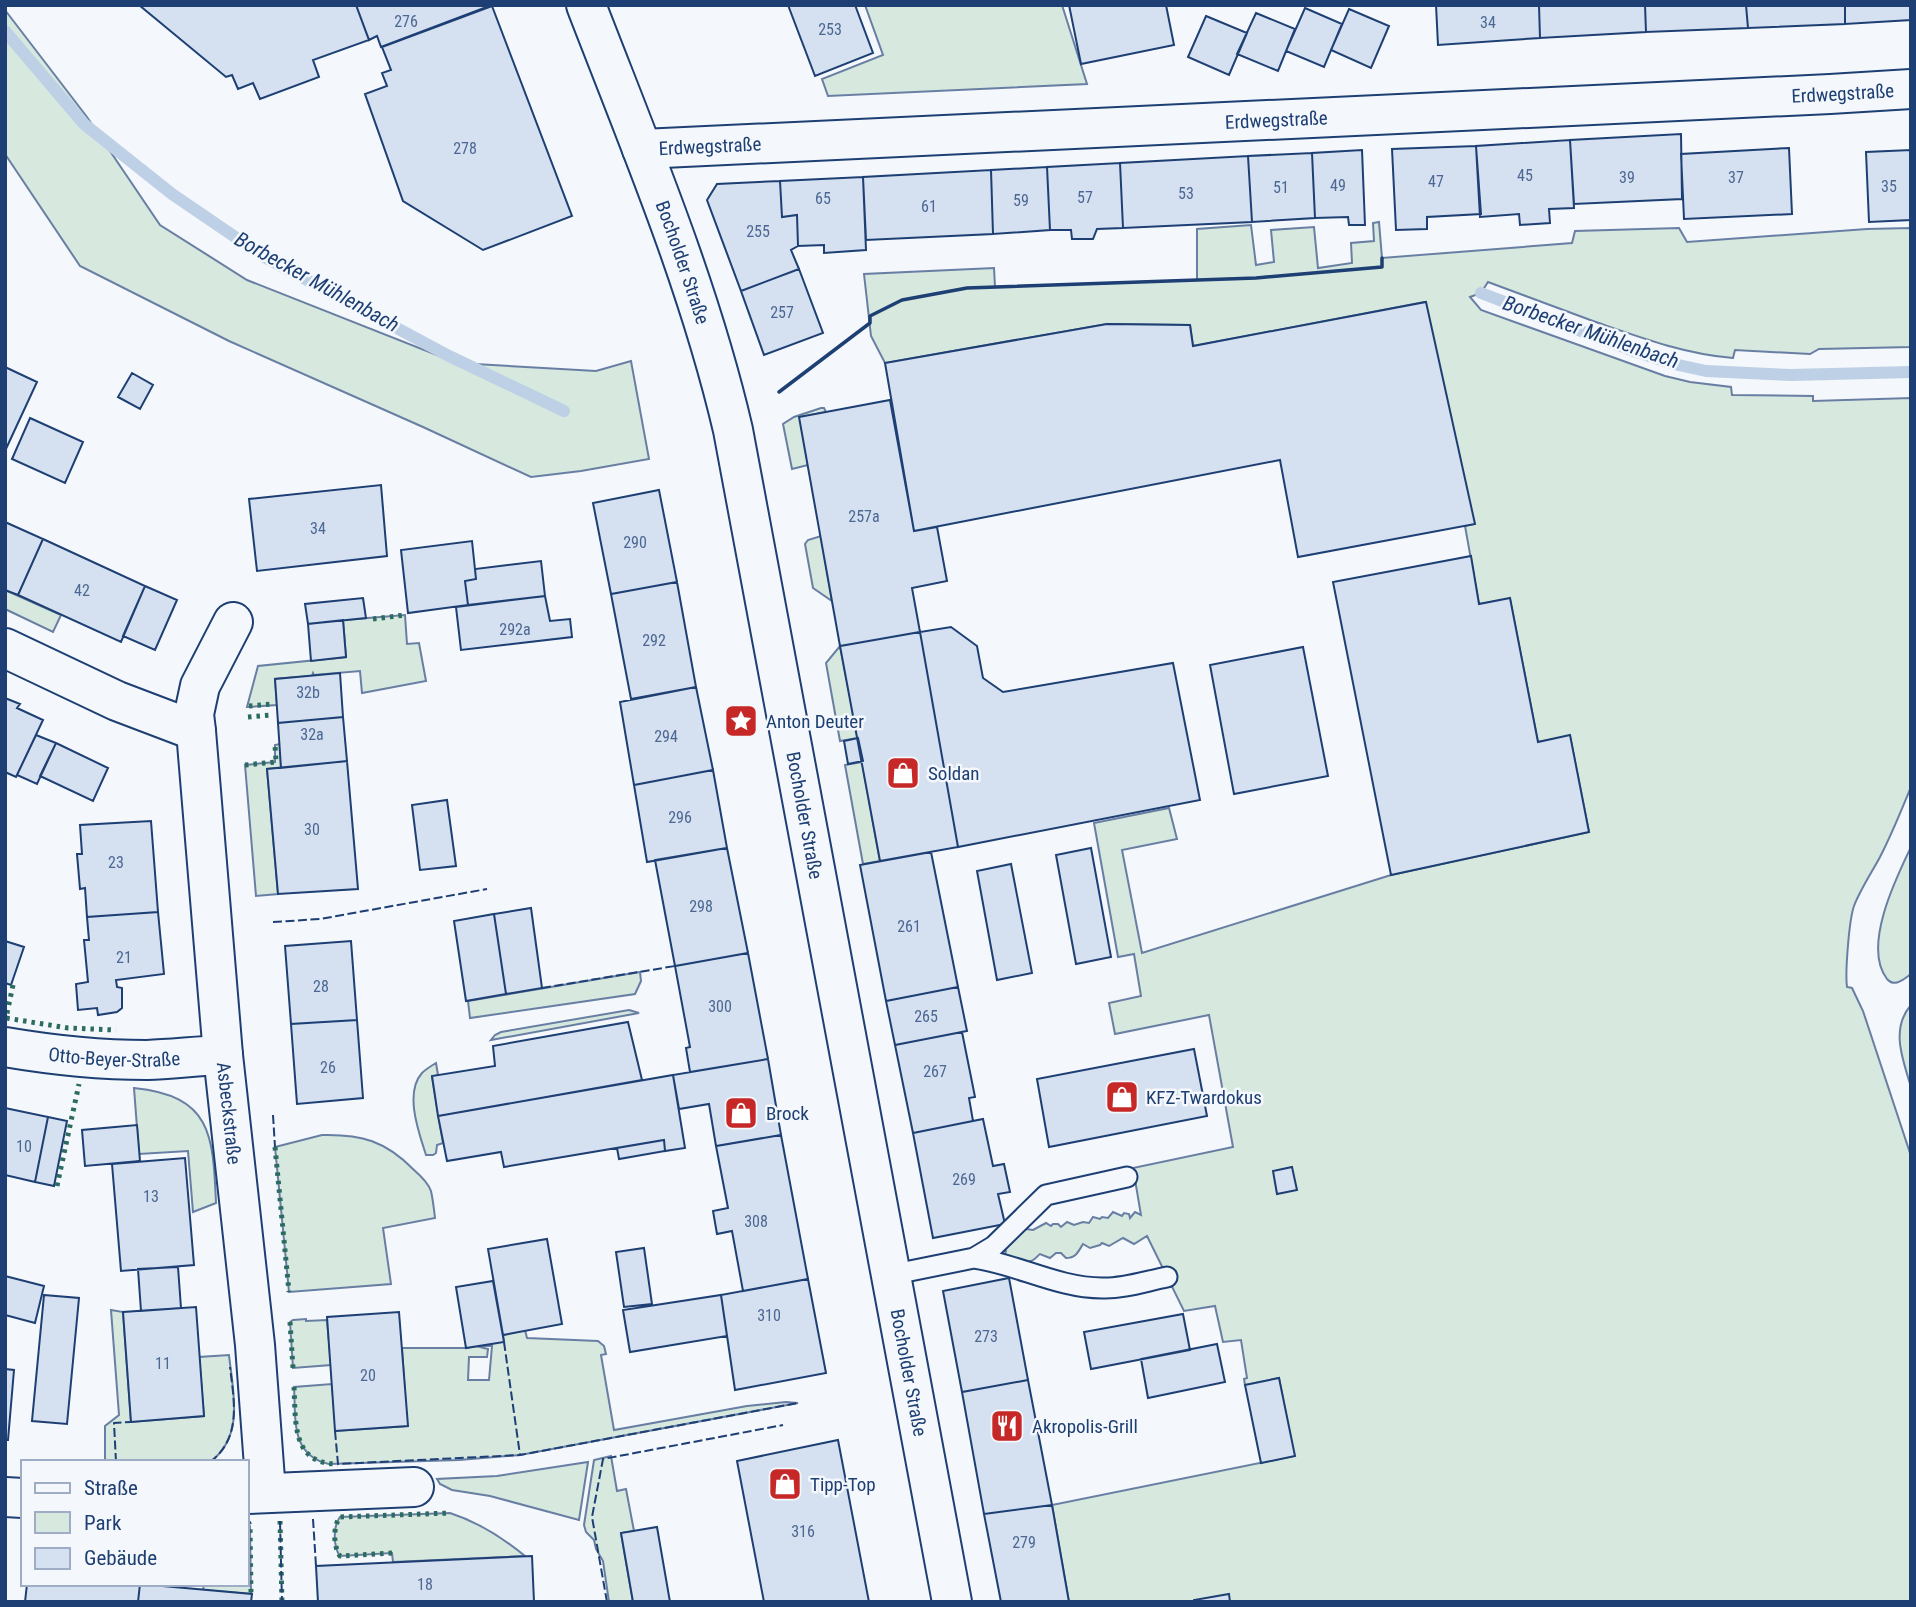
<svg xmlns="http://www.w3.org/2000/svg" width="1916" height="1607" viewBox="0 0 1916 1607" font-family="'Roboto Condensed',sans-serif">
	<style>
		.green { fill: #d7e8df; stroke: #687fa3; stroke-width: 2 }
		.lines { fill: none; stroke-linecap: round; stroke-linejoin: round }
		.stream { stroke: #bed0e5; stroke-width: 12 }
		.building { fill: #d5e0f0; stroke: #1d3f73; stroke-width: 2 }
		.lane-casing { stroke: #1d3f73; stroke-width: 23 }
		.street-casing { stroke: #1d3f73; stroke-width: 42 }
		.secondary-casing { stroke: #1d3f73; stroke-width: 42 }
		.lane { stroke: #f4f7fb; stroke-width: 19 }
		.street { stroke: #f4f7fb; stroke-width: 38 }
		.secondary { stroke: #f4f7fb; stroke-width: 38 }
		.hedge { stroke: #2c6c60; stroke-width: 5; stroke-dasharray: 3.5 5; stroke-linecap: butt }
		.fence { stroke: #1d3f73; stroke-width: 2; stroke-dasharray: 9 3.5; stroke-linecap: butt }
		.wall { stroke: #1d3f73; stroke-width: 3.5 }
		.labels { text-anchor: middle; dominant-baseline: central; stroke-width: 5; stroke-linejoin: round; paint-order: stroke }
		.number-label { font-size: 16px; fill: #4b6792 }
		.street-label { font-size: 19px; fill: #1d3f73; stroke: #f4f7fb }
		.poi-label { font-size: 19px; fill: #1d3f73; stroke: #f4f7fb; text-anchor: start }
		.water-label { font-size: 21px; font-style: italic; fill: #1d3f73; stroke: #f4f7fb }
	</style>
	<rect width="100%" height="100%" fill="#f4f7fb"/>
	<path class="green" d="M865 5H1062L1087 84 828 96 822 79 883 55Z
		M5 10 87 117 160 225 247 280 457 363 596 371 631 361 649 459 581 471 531 477 423 427 229 341 80 266 5 154Z
		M1379 222 1382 258 1572 243 1575 231 1679 228 1687 242 1867 229 1911 228V347L1819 349 1810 354 1735 350 1733 358C1684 354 1639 337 1593 321 1558 308 1523 295 1488 282L1481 293 1470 297 1481 310 1665 376 1690 382 1731 387 1732 395 1813 396V401L1911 398V787C1901 811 1892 834 1880 857 1872 872 1860 890 1854 906 1849 920 1845 973 1847 987L1852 988 1863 1011 1911 1156V1602H1069L1052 1505 1294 1456 1279 1378 1245 1385 1244 1379 1247 1378 1241 1340 1223 1342 1215 1306 1184 1311 1147 1236 1134 1244 1123 1238 1109 1246 1102 1243 1100 1245 1090 1248 1083 1244C1078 1252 1076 1258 1066 1258L1061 1253H1056L1050 1258 1040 1254C1037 1256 1035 1260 1031 1261 1024 1264 1010 1260 1005 1254L1006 1251 1001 1249 1020 1231 1022 1232 1026 1229 1033 1230 1046 1223 1051 1226 1053 1224H1058L1061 1227 1067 1222 1074 1225 1083 1222 1089 1223 1093 1217 1100 1219 1102 1217 1108 1218 1113 1212 1122 1216 1124 1213 1129 1214 1130 1218 1135 1212 1141 1215 1133 1168 1233 1147 1209 1015 1115 1034 1109 1003 1141 996 1134 954 1118 957 1094 823 1169 808 1177 839 1122 850 1142 953 1391 875 1589 832 1570 736 1538 742 1510 599 1479 604 1465 526 1474 524 1425 302 1193 346 1190 325 1107 324 885 363 871 336 864 274 994 268 995 287 1197 280V229L1251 225 1256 265 1274 262 1271 230 1314 227 1318 268 1352 263 1351 243 1374 241 1373 223Z
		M821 408H824L826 412 800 417 808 465 792 469 783 424 794 417Z
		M821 536 832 601 813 588 805 544 808 540Z
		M5 590 61 615 53 632 5 609Z
		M405 615 407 644 419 643 426 681 362 693 360 671 314 675 313 673 312 676 275 679 277 705 247 707 258 666 346 657 343 620Z
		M840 646 858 738 840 741 826 663Z
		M280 744 281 768 267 769 278 894 256 896 245 765 275 762V745Z
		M862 762 880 861 863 864 845 765Z
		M1911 847V974C1904 979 1895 988 1887 979 1862 947 1896 878 1911 847Z
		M640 972 641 981 635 994 470 1018 468 1001Z
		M1911 1005V1087C1903 1060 1890 1029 1911 1005Z
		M629 1010 639 1013 491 1040 495 1035 501 1032Z
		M436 1063 438 1075 432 1077 443 1143 437 1145 436 1153 433 1155H426C419 1133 404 1093 422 1073 426 1069 431 1066 436 1063Z
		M134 1088C212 1096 213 1135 216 1203L193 1212 188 1151 139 1154Z
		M322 1135C361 1134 386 1141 414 1170 421 1176 428 1183 431 1191 433 1200 434 1209 435 1218L383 1228 391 1284 289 1292 275 1147Z
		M111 1310 123 1312 131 1422 204 1416 199 1357 229 1355C233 1392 245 1436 210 1462H105V1426L119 1415Z
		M306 1319V1321L327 1320 331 1365 293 1368 290 1322 293 1320Z
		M525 1330 527 1338 598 1341 604 1346 606 1354 601 1355 614 1430 747 1406 786 1402 798 1403 520 1455 459 1460 329 1464C290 1455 296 1419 294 1387L332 1384 336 1431 407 1426 402 1348H466L476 1346 488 1349 487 1357H469L468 1380H489L492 1346H480L504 1341 503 1335Z
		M611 1456 617 1491 626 1489 634 1531 621 1533 633 1602H609L603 1561 596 1549 594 1540 586 1532 584 1525 594 1460Z
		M588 1462 579 1520 490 1496 452 1490 440 1484 437 1479 497 1476Z
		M450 1513C478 1522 503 1538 525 1556L393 1562 392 1553 340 1556C333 1546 333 1526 340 1517Z
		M247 1523H249L250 1527 251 1594 203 1590 204 1584H247Z"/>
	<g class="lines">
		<path class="stream" d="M5 31 84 124 172 194 266 258 449 356 564 411
			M1481 293 1631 350 1674 364 1706 371 1791 375 1911 372"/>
	</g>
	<path class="building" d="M139 5H356L369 40 313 60 319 77 260 99 253 83 238 89 232 75 226 77Z
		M356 5H492L381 47 377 36 369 40Z
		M788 5H855L873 53 815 76Z
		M1069 5H1166L1174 45 1081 64Z
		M1436 5H1539L1540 38 1438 45Z
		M1539 5H1645L1646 32 1540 38Z
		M1645 5H1746L1748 28 1646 32Z
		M1746 5H1845V24L1748 28Z
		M1845 5H1911V20L1845 24Z
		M492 6 572 216 483 250 403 201 365 94 387 86 382 73 391 70 382 47Z
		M1305 8 1342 24 1324 67 1286 51Z
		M1349 9 1389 26 1371 68 1331 50Z
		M1256 13 1295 29 1278 71 1237 54Z
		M1206 16 1247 33 1229 75 1188 57Z
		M1681 134 1682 199 1574 204 1570 140Z
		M1570 140 1574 208 1549 209 1550 223 1520 225 1519 214 1480 217 1476 146Z
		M1476 146 1481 214 1427 217V229L1396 230 1392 149Z
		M1789 148 1792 214 1684 219 1681 154Z
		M1362 150 1365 225H1349L1348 217 1315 218 1312 153Z
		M1911 150V220L1869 222 1866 152Z
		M1312 153 1315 218 1252 222 1248 156Z
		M1248 156 1252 222 1123 228 1120 163Z
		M1120 163 1123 228 1097 229 1093 239H1072L1071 230H1050L1047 167Z
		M1047 167 1050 230 993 234 991 170Z
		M991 170 993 234 866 240 863 177Z
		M863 177 866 250 824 253V245L798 246 797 215 782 217 780 181Z
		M780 181 782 217 797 215 798 246 791 250 799 269 741 291 707 200 717 184Z
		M799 269 823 333 764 355 741 291Z
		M1426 302 1475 524 1298 557 1280 460 914 531 885 363 1107 324 1190 325 1193 346Z
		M5 367 37 382 5 451Z
		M132 373 153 385 140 409 118 397Z
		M890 400 914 531 937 527 947 581 912 588 920 632 840 646 799 417Z
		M30 418 83 442 65 483 12 459Z
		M381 485 387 556 257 571 249 499Z
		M659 490 677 582 611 594 593 503Z
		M5 522 43 539 18 595 5 590Z
		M43 539 145 586 121 642 18 595Z
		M472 541 476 579 465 581 468 605 408 613 401 550Z
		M1471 556 1479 604 1510 598 1538 742 1570 735 1589 832 1391 875 1333 582Z
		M541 561 545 596 468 605 465 581 476 579 475 569Z
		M677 582 696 687 631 699 611 594Z
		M145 586 177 600 155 650 123 636Z
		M545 596 550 621 570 619 572 637 461 650 456 607Z
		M363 598 366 618 308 624 305 604Z
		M343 620 346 657 311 661 308 624Z
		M951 627 977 646 983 678 1003 692 1173 663 1200 800 958 847 920 632Z
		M920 632 958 847 880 861 840 646Z
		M1303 647 1328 776 1234 794 1210 665Z
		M340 673 343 717 278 723 275 679Z
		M696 687 713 770 634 785 620 702Z
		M5 698 20 704 17 708 43 720 16 777 5 772Z
		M343 717 347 761 281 768 278 723Z
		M36 735 56 743 37 784 17 775Z
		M858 738 863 761 848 764 844 741Z
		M56 743 108 768 93 801 40 776Z
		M347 761 358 889 278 894 267 769Z
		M713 770 727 848 647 862 634 785Z
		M447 800 456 866 420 870 412 805Z
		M151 821 158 912 87 917 85 888 80 889 77 854H82L80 825Z
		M727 848 748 953 675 966 655 860Z
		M1091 848 1111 957 1076 964 1056 855Z
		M931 852 958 987 886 1001 860 865Z
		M1011 864 1032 973 997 980 977 871Z
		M531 908 542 988 506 994 494 914Z
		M158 912 164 974 116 980 117 987 122 988V1008L117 1012 98 1015 97 1008 78 1010 76 984 88 982 84 940H89L87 917Z
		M494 914 506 994 466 1001 454 921Z
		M5 941 24 947 11 985 5 983Z
		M351 941 357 1020 291 1024 285 946Z
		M748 953 768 1059 690 1072 686 1048 690 1047 675 966Z
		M958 987 967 1031 895 1045 886 1001Z
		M357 1020 363 1098 297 1104 291 1024Z
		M628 1022 642 1080 438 1116 432 1076 495 1066 493 1046Z
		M962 1032 975 1097 969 1098 973 1121 913 1133 895 1045Z
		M1194 1049 1207 1116 1049 1147 1037 1079Z
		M768 1059 781 1135 716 1146 709 1104 679 1109 673 1075Z
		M673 1075 685 1148 665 1151 664 1140 504 1167 501 1152 447 1161 438 1116Z
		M5 1108 48 1117 35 1182 5 1175Z
		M48 1117 67 1121 54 1186 35 1182Z
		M983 1119 993 1166 1004 1164 1010 1192 998 1194 1005 1224 933 1238 913 1133Z
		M137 1125 140 1161 85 1166 82 1130Z
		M781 1135 808 1279 743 1291 732 1231 717 1234 713 1211 728 1208 716 1146Z
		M664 1140 665 1151 619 1159 617 1148Z
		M185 1158 194 1265 121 1271 112 1164Z
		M1292 1167 1297 1190 1277 1194 1273 1171Z
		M547 1239 562 1324 503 1335 488 1249Z
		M644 1248 652 1304 624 1307 616 1252Z
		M178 1267 181 1308 141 1311 138 1269Z
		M5 1276 44 1286 35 1323 5 1315Z
		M1009 1278 1028 1380 962 1392 943 1291Z
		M808 1279 826 1373 735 1390 721 1295Z
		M493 1281 504 1342 466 1348 456 1287Z
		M44 1295 79 1298 67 1424 32 1421Z
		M721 1295 727 1336 630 1352 623 1310Z
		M196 1307 204 1416 131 1422 123 1312Z
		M399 1312 408 1426 335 1431 327 1317Z
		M1183 1314 1190 1350 1091 1369 1084 1332Z
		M1217 1344 1225 1382 1148 1398 1141 1359Z
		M5 1369 14 1370 8 1440H5Z
		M1279 1378 1295 1456 1261 1463 1245 1385Z
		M1028 1380 1052 1505 984 1514 962 1392Z
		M838 1440 869 1602H764L737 1461Z
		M1052 1505 1069 1602H1001L984 1514Z
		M657 1527 670 1602H633L621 1533Z
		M532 1556 534 1602H318L316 1566Z
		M27 1584H140L138 1602H25Z
		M140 1584 252 1594 251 1602H138Z
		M1229 1594 1230 1602H1194V1600Z"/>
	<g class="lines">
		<defs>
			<path id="lane" d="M974 1258C1017 1264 1058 1288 1102 1288 1123 1289 1146 1281 1167 1277
				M890 1275 974 1258 994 1246 1046 1195 1127 1177"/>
			<g id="street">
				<path id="s1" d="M642 149 1830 94 1911 89"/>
				<path id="s2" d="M5 648 117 701 196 731 223 1055 255 1345 266 1493"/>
				<path d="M196 731 194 714 200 686 233 622"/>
				<path id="s3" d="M5 1047C52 1055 99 1060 147 1060 172 1059 198 1056 223 1055"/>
				<path d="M247 1494 414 1487"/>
				<path d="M5 1497 23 1498"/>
			</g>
			<g id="secondary">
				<path id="s4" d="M586 5C640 145 699 284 733 430L952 1602"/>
			</g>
		</defs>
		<use href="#lane" class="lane-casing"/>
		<use href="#street" class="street-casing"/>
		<use href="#secondary" class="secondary-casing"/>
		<use href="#lane" class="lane"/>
		<use href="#street" class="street"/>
		<use href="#secondary" class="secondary"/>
		<path class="hedge" d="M373 619 405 615
			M249 706 272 704
			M248 717 271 715
			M245 765 276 762 275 745
			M13 985 6 1018 68 1028 116 1030
			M275 1147 289 1292
			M57 1186 79 1084
			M290 1322 293 1368
			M294 1387C296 1422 291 1464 338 1464
			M280 1521 282 1602
			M247 1523H249L250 1527 251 1594
			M392 1553 340 1556C333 1546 333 1526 340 1517L450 1513"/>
		<path class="fence" d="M273 922 320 919 487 889
			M542 988 675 966
			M273 1115 275 1147
			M504 1342 520 1455
			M335 1431 338 1464 520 1455 798 1403
			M116 1462 114 1423 131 1422
			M210 1462C242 1438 234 1401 230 1367
			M313 1519 316 1566
			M280 1521 282 1602
			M607 1602 592 1517 603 1459 783 1425"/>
		<path class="wall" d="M779 392 870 323V316L902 300 967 288 1256 278 1382 267V258"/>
	</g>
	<defs>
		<symbol id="sight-square" viewBox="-11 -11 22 22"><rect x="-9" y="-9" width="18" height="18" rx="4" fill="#c62828" stroke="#f4f7fb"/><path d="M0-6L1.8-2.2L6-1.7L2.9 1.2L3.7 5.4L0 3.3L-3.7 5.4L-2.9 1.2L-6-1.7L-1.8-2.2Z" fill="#fff"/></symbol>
		<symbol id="shop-square" viewBox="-11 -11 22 22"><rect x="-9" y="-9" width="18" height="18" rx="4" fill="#c62828" stroke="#f4f7fb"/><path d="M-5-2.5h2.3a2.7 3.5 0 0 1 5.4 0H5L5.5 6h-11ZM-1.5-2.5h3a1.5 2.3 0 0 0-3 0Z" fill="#fff"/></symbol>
		<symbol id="restaurant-square" viewBox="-11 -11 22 22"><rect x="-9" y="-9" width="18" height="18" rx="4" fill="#c62828" stroke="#f4f7fb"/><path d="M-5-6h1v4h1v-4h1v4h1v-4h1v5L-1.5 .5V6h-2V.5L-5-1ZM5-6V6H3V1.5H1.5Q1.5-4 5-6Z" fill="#fff"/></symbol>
	</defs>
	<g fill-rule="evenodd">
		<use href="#sight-square" x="722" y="702" width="38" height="38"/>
		<use href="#shop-square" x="884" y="754" width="38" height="38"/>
		<use href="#shop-square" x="1103" y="1078" width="38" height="38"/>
		<use href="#shop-square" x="722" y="1094" width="38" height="38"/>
		<use href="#restaurant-square" x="988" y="1407" width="38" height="38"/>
		<use href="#shop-square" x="766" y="1465" width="38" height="38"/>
	</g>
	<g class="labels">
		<g class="number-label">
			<text x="406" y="21">276</text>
			<text x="1488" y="22">34</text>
			<text x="830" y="29">253</text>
			<text x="465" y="148">278</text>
			<text x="1525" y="175">45</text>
			<text x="1627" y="177">39</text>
			<text x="1736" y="177">37</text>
			<text x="1436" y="181">47</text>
			<text x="1338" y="185">49</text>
			<text x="1889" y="186">35</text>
			<text x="1281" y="187">51</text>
			<text x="1186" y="193">53</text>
			<text x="1085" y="197">57</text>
			<text x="823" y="198">65</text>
			<text x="1021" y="200">59</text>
			<text x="929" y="206">61</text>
			<text x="758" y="231">255</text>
			<text x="782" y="312">257</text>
			<text x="864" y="516">257a</text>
			<text x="318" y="528">34</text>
			<text x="635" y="542">290</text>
			<text x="82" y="590">42</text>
			<text x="515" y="629">292a</text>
			<text x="654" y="640">292</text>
			<text x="308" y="692">32b</text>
			<text x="312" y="734">32a</text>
			<text x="666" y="736">294</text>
			<text x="680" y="817">296</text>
			<text x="312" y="829">30</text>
			<text x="116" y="862">23</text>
			<text x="701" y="906">298</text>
			<text x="909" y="926">261</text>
			<text x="124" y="957">21</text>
			<text x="321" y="986">28</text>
			<text x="720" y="1006">300</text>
			<text x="926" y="1016">265</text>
			<text x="328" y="1067">26</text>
			<text x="935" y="1071">267</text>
			<text x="24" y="1146">10</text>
			<text x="964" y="1179">269</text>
			<text x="151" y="1196">13</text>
			<text x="756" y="1221">308</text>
			<text x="769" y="1315">310</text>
			<text x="986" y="1336">273</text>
			<text x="163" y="1363">11</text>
			<text x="368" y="1375">20</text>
			<text x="803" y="1531">316</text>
			<text x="1024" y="1542">279</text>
			<text x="425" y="1584">18</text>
		</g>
		<g class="street-label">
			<text stroke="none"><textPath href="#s1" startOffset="1202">Erdwegstraße</textPath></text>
			<text stroke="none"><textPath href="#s1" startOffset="635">Erdwegstraße</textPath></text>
			<text stroke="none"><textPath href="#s1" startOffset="68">Erdwegstraße</textPath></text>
			<text stroke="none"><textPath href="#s4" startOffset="275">Bocholder Straße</textPath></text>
			<text stroke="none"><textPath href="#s4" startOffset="842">Bocholder Straße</textPath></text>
			<text stroke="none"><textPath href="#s3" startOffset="110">Otto-Beyer-Straße</textPath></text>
			<text stroke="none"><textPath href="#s2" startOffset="592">Asbeckstraße</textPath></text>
			<text stroke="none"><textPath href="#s4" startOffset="1409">Bocholder Straße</textPath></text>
		</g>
		<g class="poi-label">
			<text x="766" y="721">Anton Deuter</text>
			<text x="928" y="773">Soldan</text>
			<text x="1146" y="1097">KFZ-Twardokus</text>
			<text x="766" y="1113">Brock</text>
			<text x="1032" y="1426">Akropolis-Grill</text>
			<text x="810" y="1484">Tipp-Top</text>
		</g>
		<g class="water-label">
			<text transform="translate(317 282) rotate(29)">Borbecker Mühlenbach</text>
			<text transform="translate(1591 332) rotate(19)">Borbecker Mühlenbach</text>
		</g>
	</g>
	<rect width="1916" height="1607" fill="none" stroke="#1d3f73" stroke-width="14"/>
	<rect x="21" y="1460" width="228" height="126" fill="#f4f7fb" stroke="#9eadc5" stroke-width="2"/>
	<rect x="35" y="1483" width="35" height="10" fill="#f4f7fb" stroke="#9eadc5" stroke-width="2"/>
	<text x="84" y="1495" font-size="21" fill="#1d3f73">Straße</text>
	<rect x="35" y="1512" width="35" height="21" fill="#d7e8df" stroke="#9eadc5" stroke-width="2"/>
	<text x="84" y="1530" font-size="21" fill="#1d3f73">Park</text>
	<rect x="35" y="1548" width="35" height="21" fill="#d5e0f0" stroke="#9eadc5" stroke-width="2"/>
	<text x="84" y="1565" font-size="21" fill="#1d3f73">Gebäude</text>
</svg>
